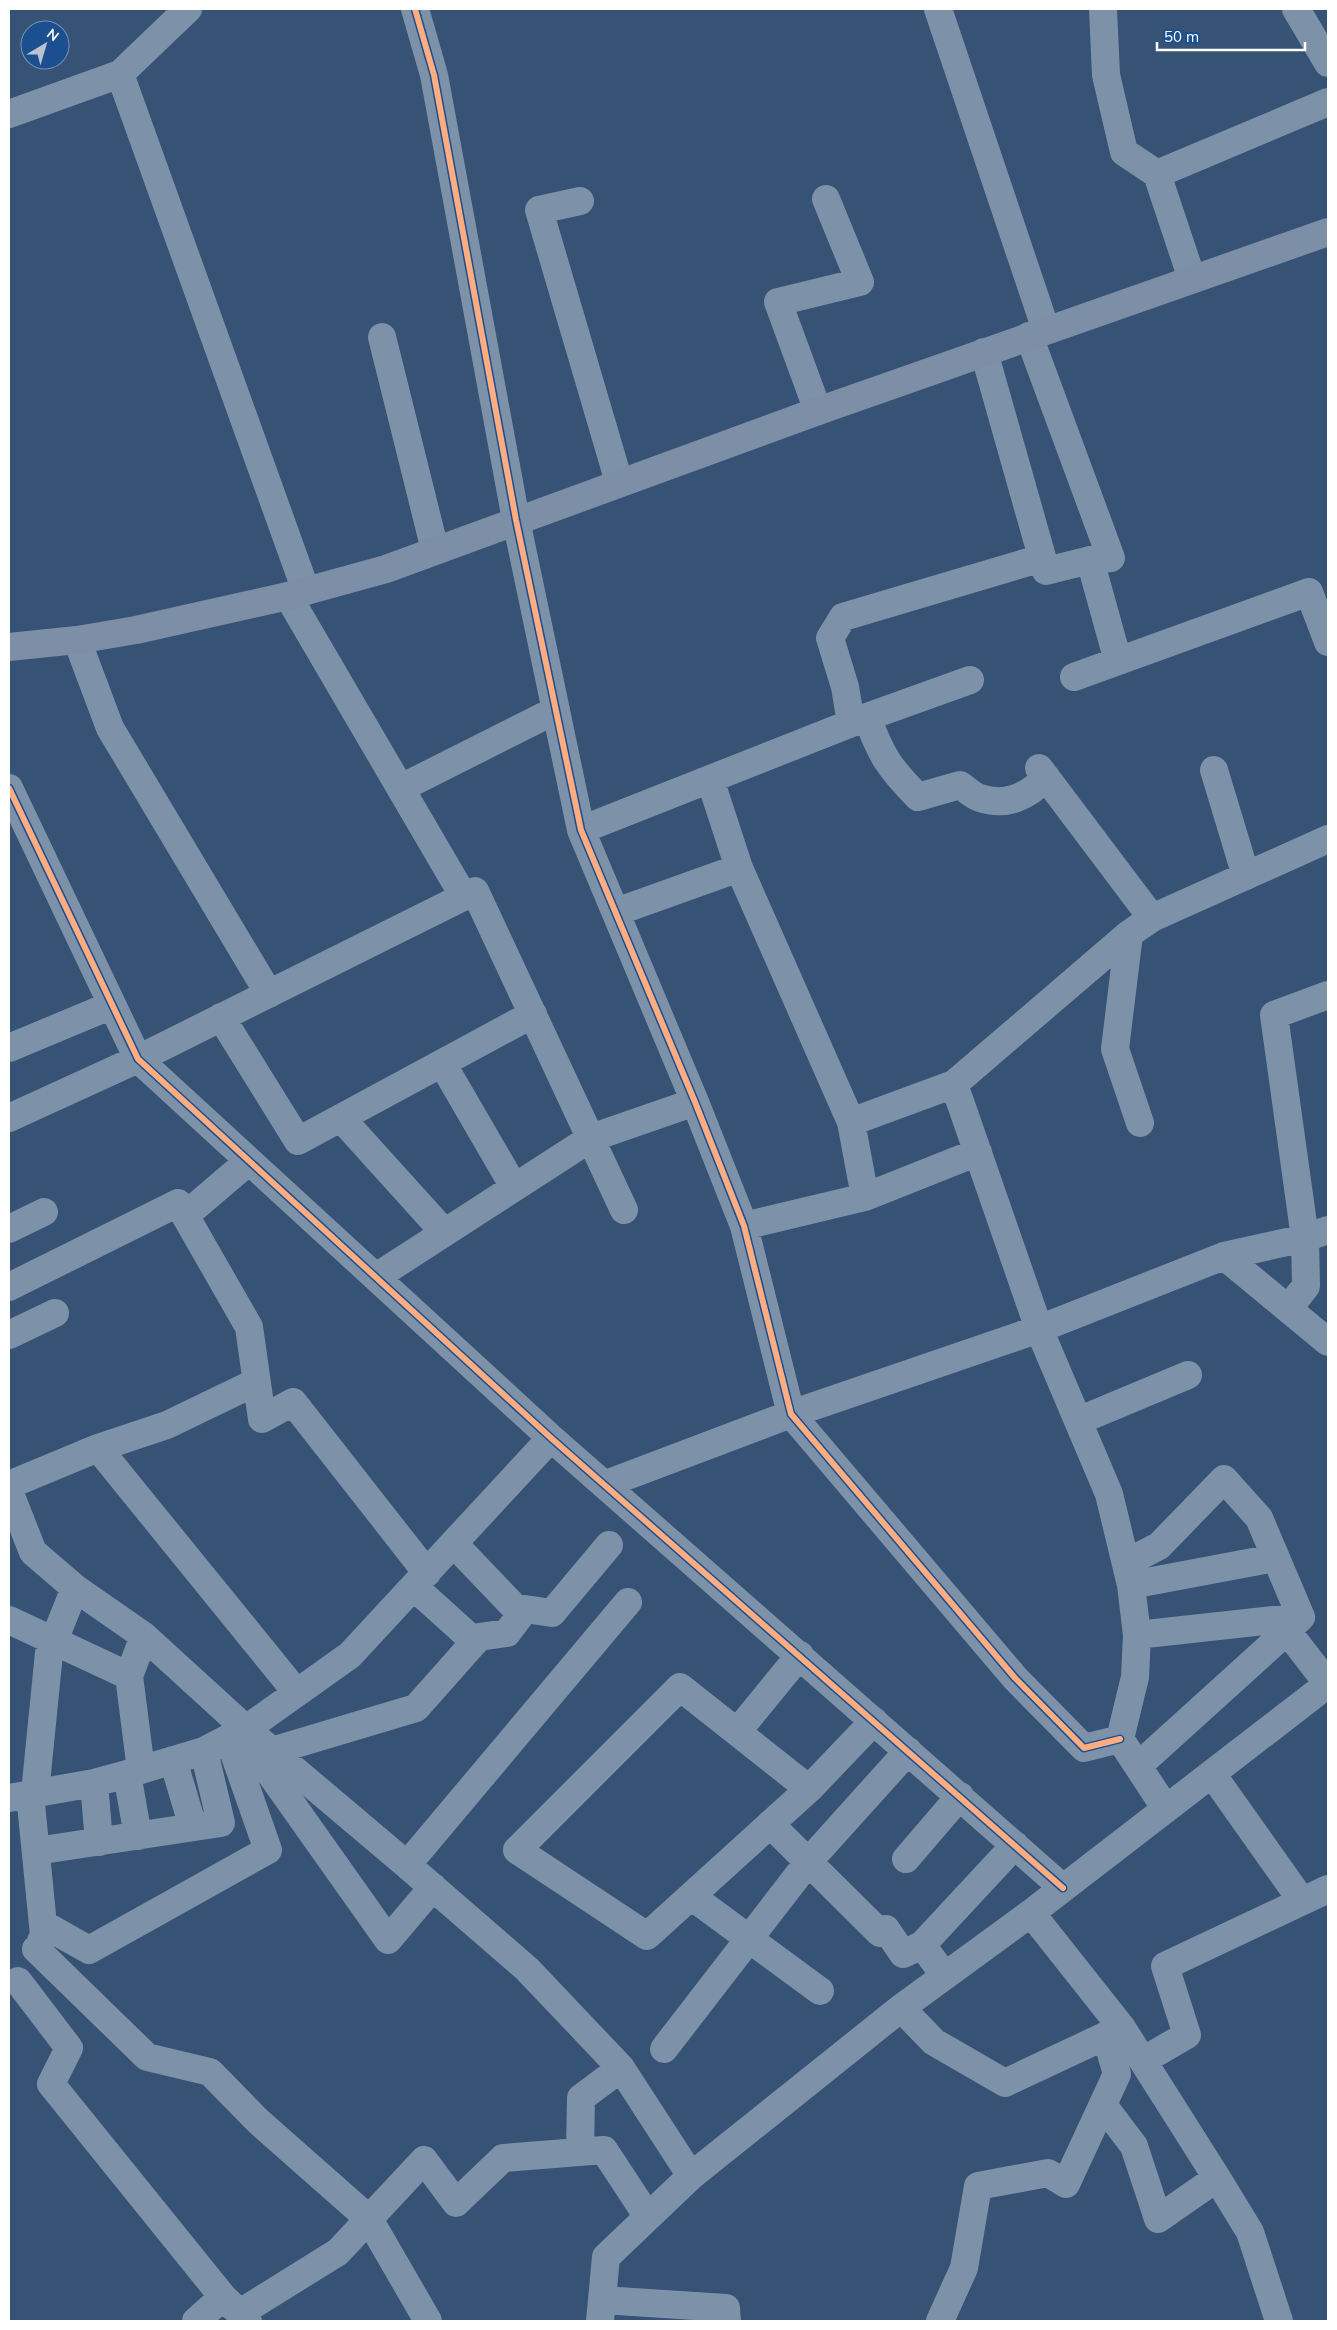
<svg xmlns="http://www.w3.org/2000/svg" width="1337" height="2330" viewBox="0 0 1337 2330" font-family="Mulish,sans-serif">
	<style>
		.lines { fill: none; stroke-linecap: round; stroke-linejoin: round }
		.minor { stroke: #7d92a8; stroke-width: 28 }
		.major { stroke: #7d8ea7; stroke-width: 28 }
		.cycleway-casing { stroke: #1b4f8f; stroke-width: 9 }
		.cycleway { stroke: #ffac80; stroke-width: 6 }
	</style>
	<rect width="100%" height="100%" fill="#365274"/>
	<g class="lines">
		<path class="minor" d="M415 9 434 75 516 520 581 830 695 1102 744 1226 791 1414 1015 1678 1084 1748 1120 1739
			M938 9 1046 330
			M1103 9 1106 75 1124 152 1157 174 1192 279
			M1296 9 1328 63
			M120 74 306 591
			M9 114 120 74 188 9
			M1157 174 1328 102
			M580 201 539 210 619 482
			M1029 336 1111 558 1090 560
			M382 337 435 550
			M984 352 1046 571 1090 560 1118 661
			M818 411 778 302 860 282 826 199
			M288 596 464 897
			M77 640 110 728 269 994
			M1074 677 1309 592 1328 642
			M867 717 970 680
			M851 723 845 687 830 638 843 617 1042 558
			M1039 768 1152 918
			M1214 770 1246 876
			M710 779 739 868 851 1122 865 1197
			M9 788 138 1059 551 1438 1063 1888
			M401 788 556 710
			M581 830 867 717C881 755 889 768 918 797L960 785C966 789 973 796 980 798 1006 807 1028 797 1046 777
			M616 912 739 868
			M1129 934 1115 1049 1140 1123
			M221 1017 298 1141 533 1014
			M9 1048 112 1005
			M442 1063 514 1187
			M954 1084 1129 934 1152 918 1328 839
			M9 1118 138 1059 475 891 624 1210
			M341 1118 444 1232
			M851 1122 954 1084 1039 1329 1109 1494 1131 1585 1137 1635 1135 1677 1120 1739 1166 1809
			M178 1203 249 1327 262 1419 293 1402 427 1573
			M744 1226 865 1197 978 1152
			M9 1229 44 1212
			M1224 1256 1328 1342
			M376 1277 591 1138 695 1102
			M9 1287 178 1203 188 1213 249 1161
			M1288 1309 1306 1286 1305 1238 1274 1015 1328 995
			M9 1335 55 1313
			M1078 1421 1188 1375
			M98 1448 297 1693
			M606 1484 791 1414 1039 1329 1224 1256 1305 1238 1328 1230
			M9 1485 98 1448 167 1425 256 1382
			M9 1491 33 1552 75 1588 144 1636 246 1729 407 1865 527 1969 621 2068 691 2176
			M454 1544 521 1614
			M1126 1563 1159 1546 1224 1479 1259 1518 1301 1617 1287 1631 1328 1684
			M1131 1585 1274 1558
			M414 1587 475 1642
			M9 1620 129 1676
			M1137 1635 1301 1617
			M737 1732 800 1655
			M250 1745 388 1940 433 1887
			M272 1751 416 1708 479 1637 507 1633 525 1609 552 1613 609 1545
			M173 1760 193 1827
			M1138 1766 1287 1631
			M141 1770 129 1676 144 1636
			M127 1774 138 1836
			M1212 1774 1302 1901
			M94 1783 99 1842
			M809 1789 680 1687 517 1850 647 1936 809 1789 874 1721
			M35 1793 49 1653 75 1588
			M30 1794 44 1935 41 1941
			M9 1798 94 1783 127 1774 204 1751 246 1729 350 1655 551 1438
			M770 1824 880 1933 886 1929 903 1954 922 1945 945 1976
			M36 1851 221 1823 204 1751
			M906 1859 960 1796
			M407 1865 628 1602
			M691 1896 820 1991
			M1031 1913 1122 2028 1217 2178 1250 2232 1279 2321
			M43 1924 89 1950 268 1850 229 1739
			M922 1945 1015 1845
			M36 1949 147 2057 210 2072 258 2121 369 2219 428 2321
			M18 1981 69 2048 51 2084 223 2297 248 2321
			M901 2008 934 2042 1005 2083 1122 2028
			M664 2049 809 1861 908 1751
			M1144 2060 1187 2035 1165 1966 1328 1889
			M1103 2105 1134 2146 1158 2219 1217 2178
			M580 2152 581 2098 621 2068
			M602 2300 726 2308 727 2321
			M240 2313 338 2252 424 2160 456 2203 503 2158 604 2150 648 2217
			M196 2321 223 2297
			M600 2321 606 2257 691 2176 901 2008 1031 1913 1328 1684
			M940 2321 964 2268 978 2186 1048 2173 1066 2184 1117 2074 1106 2036"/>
		<path class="major" d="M9 647 77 640 136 630 288 596 386 569 818 411 1328 232"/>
		<defs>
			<path id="cycleway" d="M415 9 434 75 516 520 581 830 695 1102 744 1226 791 1414 1015 1678 1084 1748 1120 1739
				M9 788 138 1059 551 1438 1063 1888"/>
		</defs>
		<use href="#cycleway" class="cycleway-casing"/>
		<use href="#cycleway" class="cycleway"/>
	</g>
	<rect width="1337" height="2330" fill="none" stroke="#ffffff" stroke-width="20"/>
	<g transform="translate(45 45) rotate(38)"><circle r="24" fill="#1b4f8f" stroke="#7695bc"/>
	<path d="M0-4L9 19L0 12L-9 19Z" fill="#b9c2ce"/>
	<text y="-8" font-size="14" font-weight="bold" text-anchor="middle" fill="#ffffff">N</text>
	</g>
	<path d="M1157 42v8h148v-8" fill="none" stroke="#ffffff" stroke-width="2.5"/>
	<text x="1164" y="42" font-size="15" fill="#ffffff" stroke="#1b4f8f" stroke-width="4" paint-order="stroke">50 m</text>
</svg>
